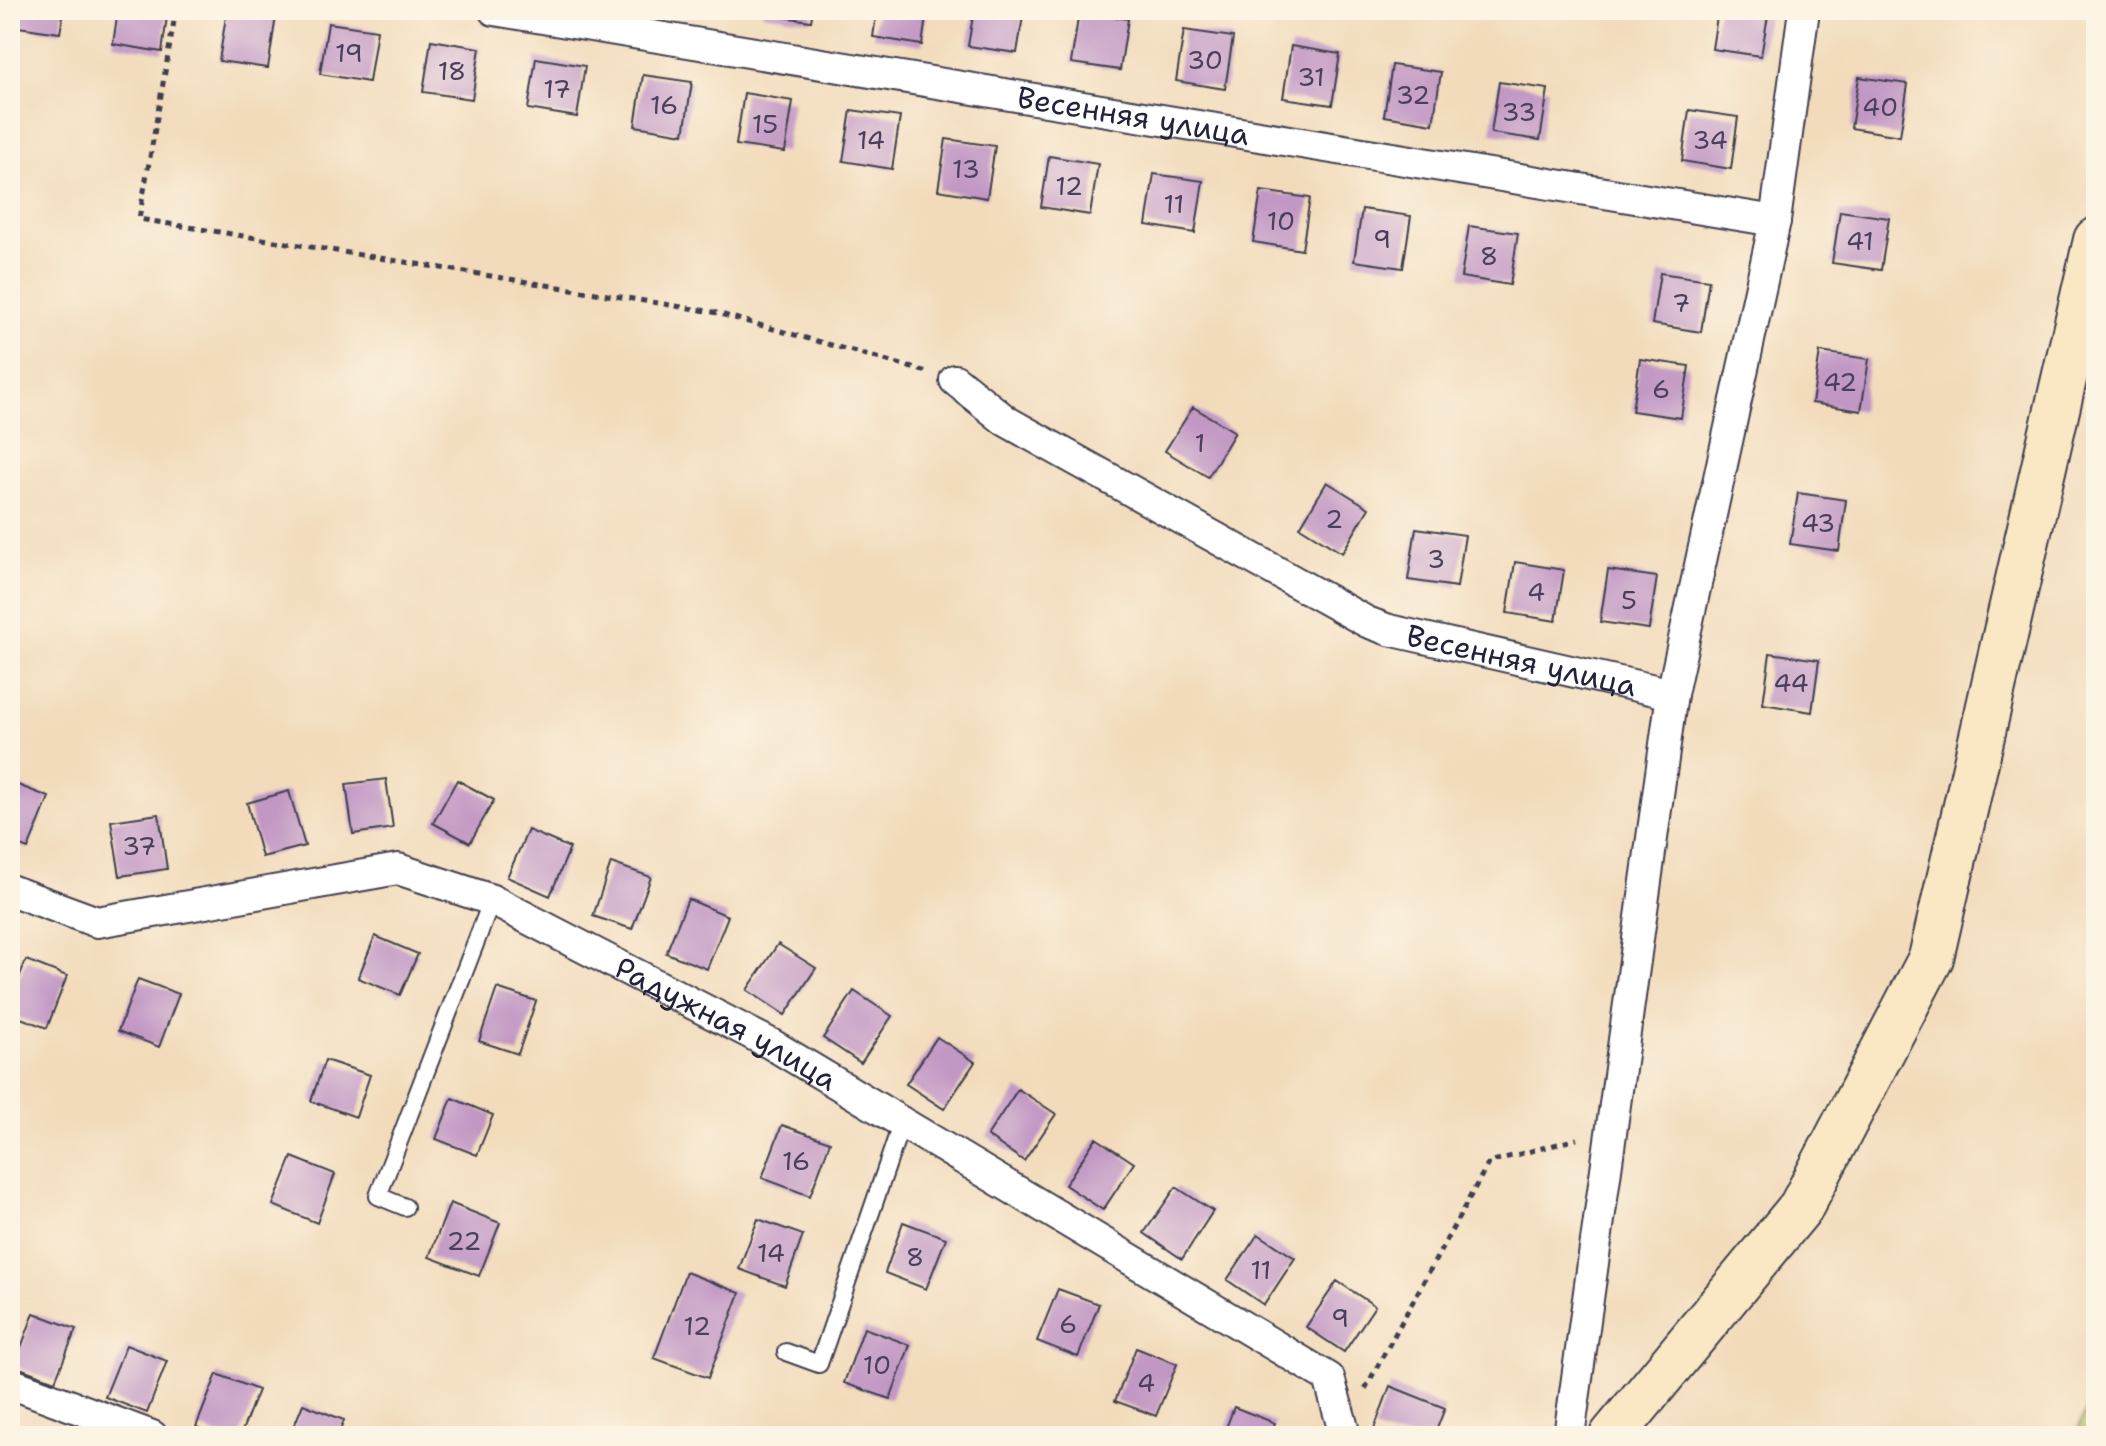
<svg xmlns="http://www.w3.org/2000/svg" width="2106" height="1446" viewBox="0 0 2106 1446" font-family="'Shantell Sans',sans-serif">
	<style>
		.green { fill: #b3c66a; stroke: #6a7452; stroke-width: 2 }
		.building { fill: #c197c4 }
		.lines { fill: none; stroke-linecap: round; stroke-linejoin: round }
		.lane-casing { stroke: #413e4e; stroke-width: 20 }
		.street-casing { stroke: #413e4e; stroke-width: 34 }
		.secondary-casing { stroke: #413e4e; stroke-width: 48 }
		.path { stroke: #413e4e; stroke-width: 5; stroke-dasharray: 6 6; stroke-linecap: butt }
		.lane { stroke: #fff; stroke-width: 16 }
		.street { stroke: #fff; stroke-width: 30 }
		.secondary { stroke: #fae7c3; stroke-width: 44 }
		.labels { text-anchor: middle; dominant-baseline: central; stroke-width: 6; stroke-linejoin: round; paint-order: stroke }
		.number-label { font-size: 26px; fill: #4a3f5d }
		.street-label { font-size: 30px; fill: #22223b; stroke: #fcf5e5 }
	</style>
	<rect width="100%" height="100%" fill="#fcf5e5"/>
	<filter id="ink" filterUnits="userSpaceOnUse"><feTurbulence type="fractalNoise" baseFrequency=".0125" numOctaves="2"/><feDisplacementMap in="SourceGraphic" scale="16" xChannelSelector="R" yChannelSelector="G"/><feConvolveMatrix kernelMatrix="1 2 1 2 8 2 1 2 1" color-interpolation-filters="sRGB"/></filter>
	<filter id="wash" filterUnits="userSpaceOnUse"><feTurbulence type="fractalNoise" baseFrequency=".006" numOctaves="4" result="noise"/><feDisplacementMap in="SourceGraphic" scale="32" xChannelSelector="R" yChannelSelector="G"/><feGaussianBlur stdDeviation="1.8" result="paint"/><feColorMatrix in="noise" values="0 0 0 0 0 0 0 0 0 0 0 0 0 0 0 0 0 1.4 0 .05"/><feComposite in="paint" operator="in"/></filter>
	<g filter="url(#wash)">
		<rect width="100%" height="100%" fill="#f2dbbb"/>
		<path class="green" d="M2096 1387V1436H2075Z"/>
		<g id="blocks">
			<path class="building" d="M14 10H64L60 33 11 26Z
				M118 10H168L162 52 113 44Z
				M227 10 276 16 268 68 219 61Z
				M763 10H813L811 21 762 14Z
				M877 10H927L922 45 873 37Z
				M974 10H1024L1017 53 968 46Z
				M1718 10H1769L1761 56 1712 49Z
				M1079 12 1128 19 1120 70 1071 63Z
				M328 23 377 30 369 82 320 74Z
				M1184 30 1233 37 1225 89 1176 81Z
				M431 40 480 48 472 99 423 92Z
				M1291 46 1340 54 1332 105 1283 98Z
				M536 58 585 66 577 117 528 109Z
				M1392 65 1441 72 1433 124 1384 116Z
				M643 75 692 82 684 134 635 126Z
				M1859 77 1908 84 1900 136 1851 128Z
				M1499 82 1548 89 1540 140 1491 133Z
				M744 93 793 101 785 152 736 145Z
				M851 110 900 117 892 169 843 161Z
				M1689 110 1738 117 1731 169 1682 161Z
				M946 139 995 146 987 198 938 190Z
				M1049 156 1098 164 1090 215 1041 207Z
				M1154 174 1203 181 1195 233 1146 225Z
				M1261 191 1310 198 1302 250 1253 242Z
				M1362 209 1411 216 1403 268 1354 261Z
				M1840 211 1889 218 1881 270 1832 263Z
				M1469 226 1518 233 1510 285 1461 277Z
				M1660 273 1709 280 1701 332 1652 324Z
				M1820 352 1869 359 1861 411 1812 403Z
				M1640 359 1689 366 1681 418 1632 411Z
				M1193 407 1235 432 1208 477 1165 451Z
				M1327 482 1369 508 1342 553 1300 527Z
				M1798 493 1846 500 1839 551 1790 544Z
				M1416 528 1465 535 1457 587 1408 580Z
				M1515 562 1564 570 1556 621 1507 613Z
				M1608 570 1657 577 1649 629 1600 622Z
				M1770 653 1819 660 1812 712 1763 704Z
				M386 779 393 828 353 834 346 784Z
				M457 780 494 800 470 843 433 823Z
				M10 782 49 797 28 849 10 842Z
				M289 791 305 846 262 857 247 803Z
				M159 814 167 869 120 876 111 821Z
				M528 830 570 848 550 896 507 877Z
				M611 863 651 877 632 929 593 916Z
				M688 899 728 916 707 969 666 953Z
				M375 936 418 954 400 995 358 978Z
				M778 944 816 968 785 1015 747 990Z
				M26 960 67 976 47 1028 10 1014V1001Z
				M138 979 179 994 159 1047 118 1031Z
				M497 988 536 1001 518 1054 479 1041Z
				M854 991 892 1016 861 1063 823 1038Z
				M937 1037 975 1062 944 1109 906 1084Z
				M325 1060 370 1075 356 1117 311 1101Z
				M1018 1089 1056 1114 1024 1161 987 1136Z
				M452 1098 493 1115 477 1155 436 1139Z
				M782 1125 830 1142 810 1196 762 1178Z
				M1096 1138 1134 1163 1103 1210 1065 1185Z
				M292 1157 335 1174 317 1223 273 1205Z
				M1176 1187 1213 1211 1182 1259 1144 1233Z
				M450 1203 500 1223 479 1276 429 1257Z
				M758 1219 803 1235 785 1286 739 1269Z
				M903 1222 946 1238 926 1289 885 1273Z
				M1258 1234 1295 1258 1264 1305 1227 1280Z
				M686 1272 740 1293 708 1378 654 1358Z
				M1337 1281 1375 1306 1344 1352 1306 1327Z
				M1058 1289 1099 1304 1078 1357 1037 1341Z
				M34 1313 76 1329 55 1381 14 1366Z
				M864 1328 910 1345 890 1399 844 1383Z
				M126 1345 167 1361 147 1413 105 1397Z
				M1136 1348 1177 1364 1156 1416 1115 1401Z
				M217 1374 258 1390 240 1436H221L196 1427Z
				M1390 1386 1445 1408 1434 1436H1392L1374 1429Z
				M303 1404 344 1420 338 1436H290Z
				M1234 1407 1275 1423 1270 1436H1223Z"/>
		</g>
	</g>
	<g filter="url(#ink)">
		<use href="#blocks" fill-opacity="0" stroke="#413e4e" stroke-width="2"/>
		<g class="lines">
			<defs>
				<path id="lane" d="M405 1207 378 1196 492 900
					M786 1352 819 1364 902 1122"/>
				<g id="street">
					<path id="s1" d="M494 10 1775 221"/>
					<path id="s2" d="M955 380 1006 421 1367 622 1389 630 1672 694"/>
					<path id="s3" d="M10 890 97 922 398 869 492 900 771 1044 1329 1378 1343 1428 1340 1436"/>
					<path d="M10 1383 152 1436"/>
					<path d="M1569 1436 1672 694 1775 221 1804 10"/>
				</g>
				<path id="secondary" d="M1612 1436 1801 1207 1931 958 2096 240"/>
			</defs>
			<use href="#lane" class="lane-casing"/>
			<use href="#street" class="street-casing"/>
			<use href="#secondary" class="secondary-casing"/>
			<path class="path" d="M176 10 139 219 713 312 927 372
				M1365 1389 1489 1162 1577 1139"/>
			<use href="#lane" class="lane"/>
			<use href="#street" class="street"/>
			<use href="#secondary" class="secondary"/>
		</g>
	</g>
	<g class="labels">
		<g class="number-label">
			<text x="349" y="52">19</text>
			<text x="1205" y="59">30</text>
			<text x="452" y="70">18</text>
			<text x="1311" y="76">31</text>
			<text x="557" y="88">17</text>
			<text x="1413" y="94">32</text>
			<text x="664" y="104">16</text>
			<text x="1880" y="106">40</text>
			<text x="1519" y="111">33</text>
			<text x="765" y="123">15</text>
			<text x="871" y="139">14</text>
			<text x="1710" y="139">34</text>
			<text x="966" y="168">13</text>
			<text x="1069" y="185">12</text>
			<text x="1174" y="203">11</text>
			<text x="1281" y="220">10</text>
			<text x="1382" y="238">9</text>
			<text x="1860" y="240">41</text>
			<text x="1489" y="255">8</text>
			<text x="1681" y="302">7</text>
			<text x="1840" y="381">42</text>
			<text x="1661" y="388">6</text>
			<text x="1200" y="442">1</text>
			<text x="1334" y="518">2</text>
			<text x="1818" y="522">43</text>
			<text x="1436" y="558">3</text>
			<text x="1536" y="591">4</text>
			<text x="1629" y="599">5</text>
			<text x="1791" y="682">44</text>
			<text x="139" y="845">37</text>
			<text x="796" y="1160">16</text>
			<text x="464" y="1240">22</text>
			<text x="771" y="1252">14</text>
			<text x="915" y="1256">8</text>
			<text x="1261" y="1269">11</text>
			<text x="1340" y="1317">9</text>
			<text x="1068" y="1323">6</text>
			<text x="697" y="1325">12</text>
			<text x="877" y="1364">10</text>
			<text x="1146" y="1382">4</text>
		</g>
		<g class="street-label">
			<text stroke="none"><textPath href="#s1" startOffset="648">Весенняя улица</textPath></text>
			<text stroke="none"><textPath href="#s2" startOffset="638">Весенняя улица</textPath></text>
			<text stroke="none"><textPath href="#s3" startOffset="762">Радужная улица</textPath></text>
		</g>
	</g>
	<rect width="2106" height="1446" fill="none" stroke="#fcf5e5" stroke-width="40"/>
</svg>
